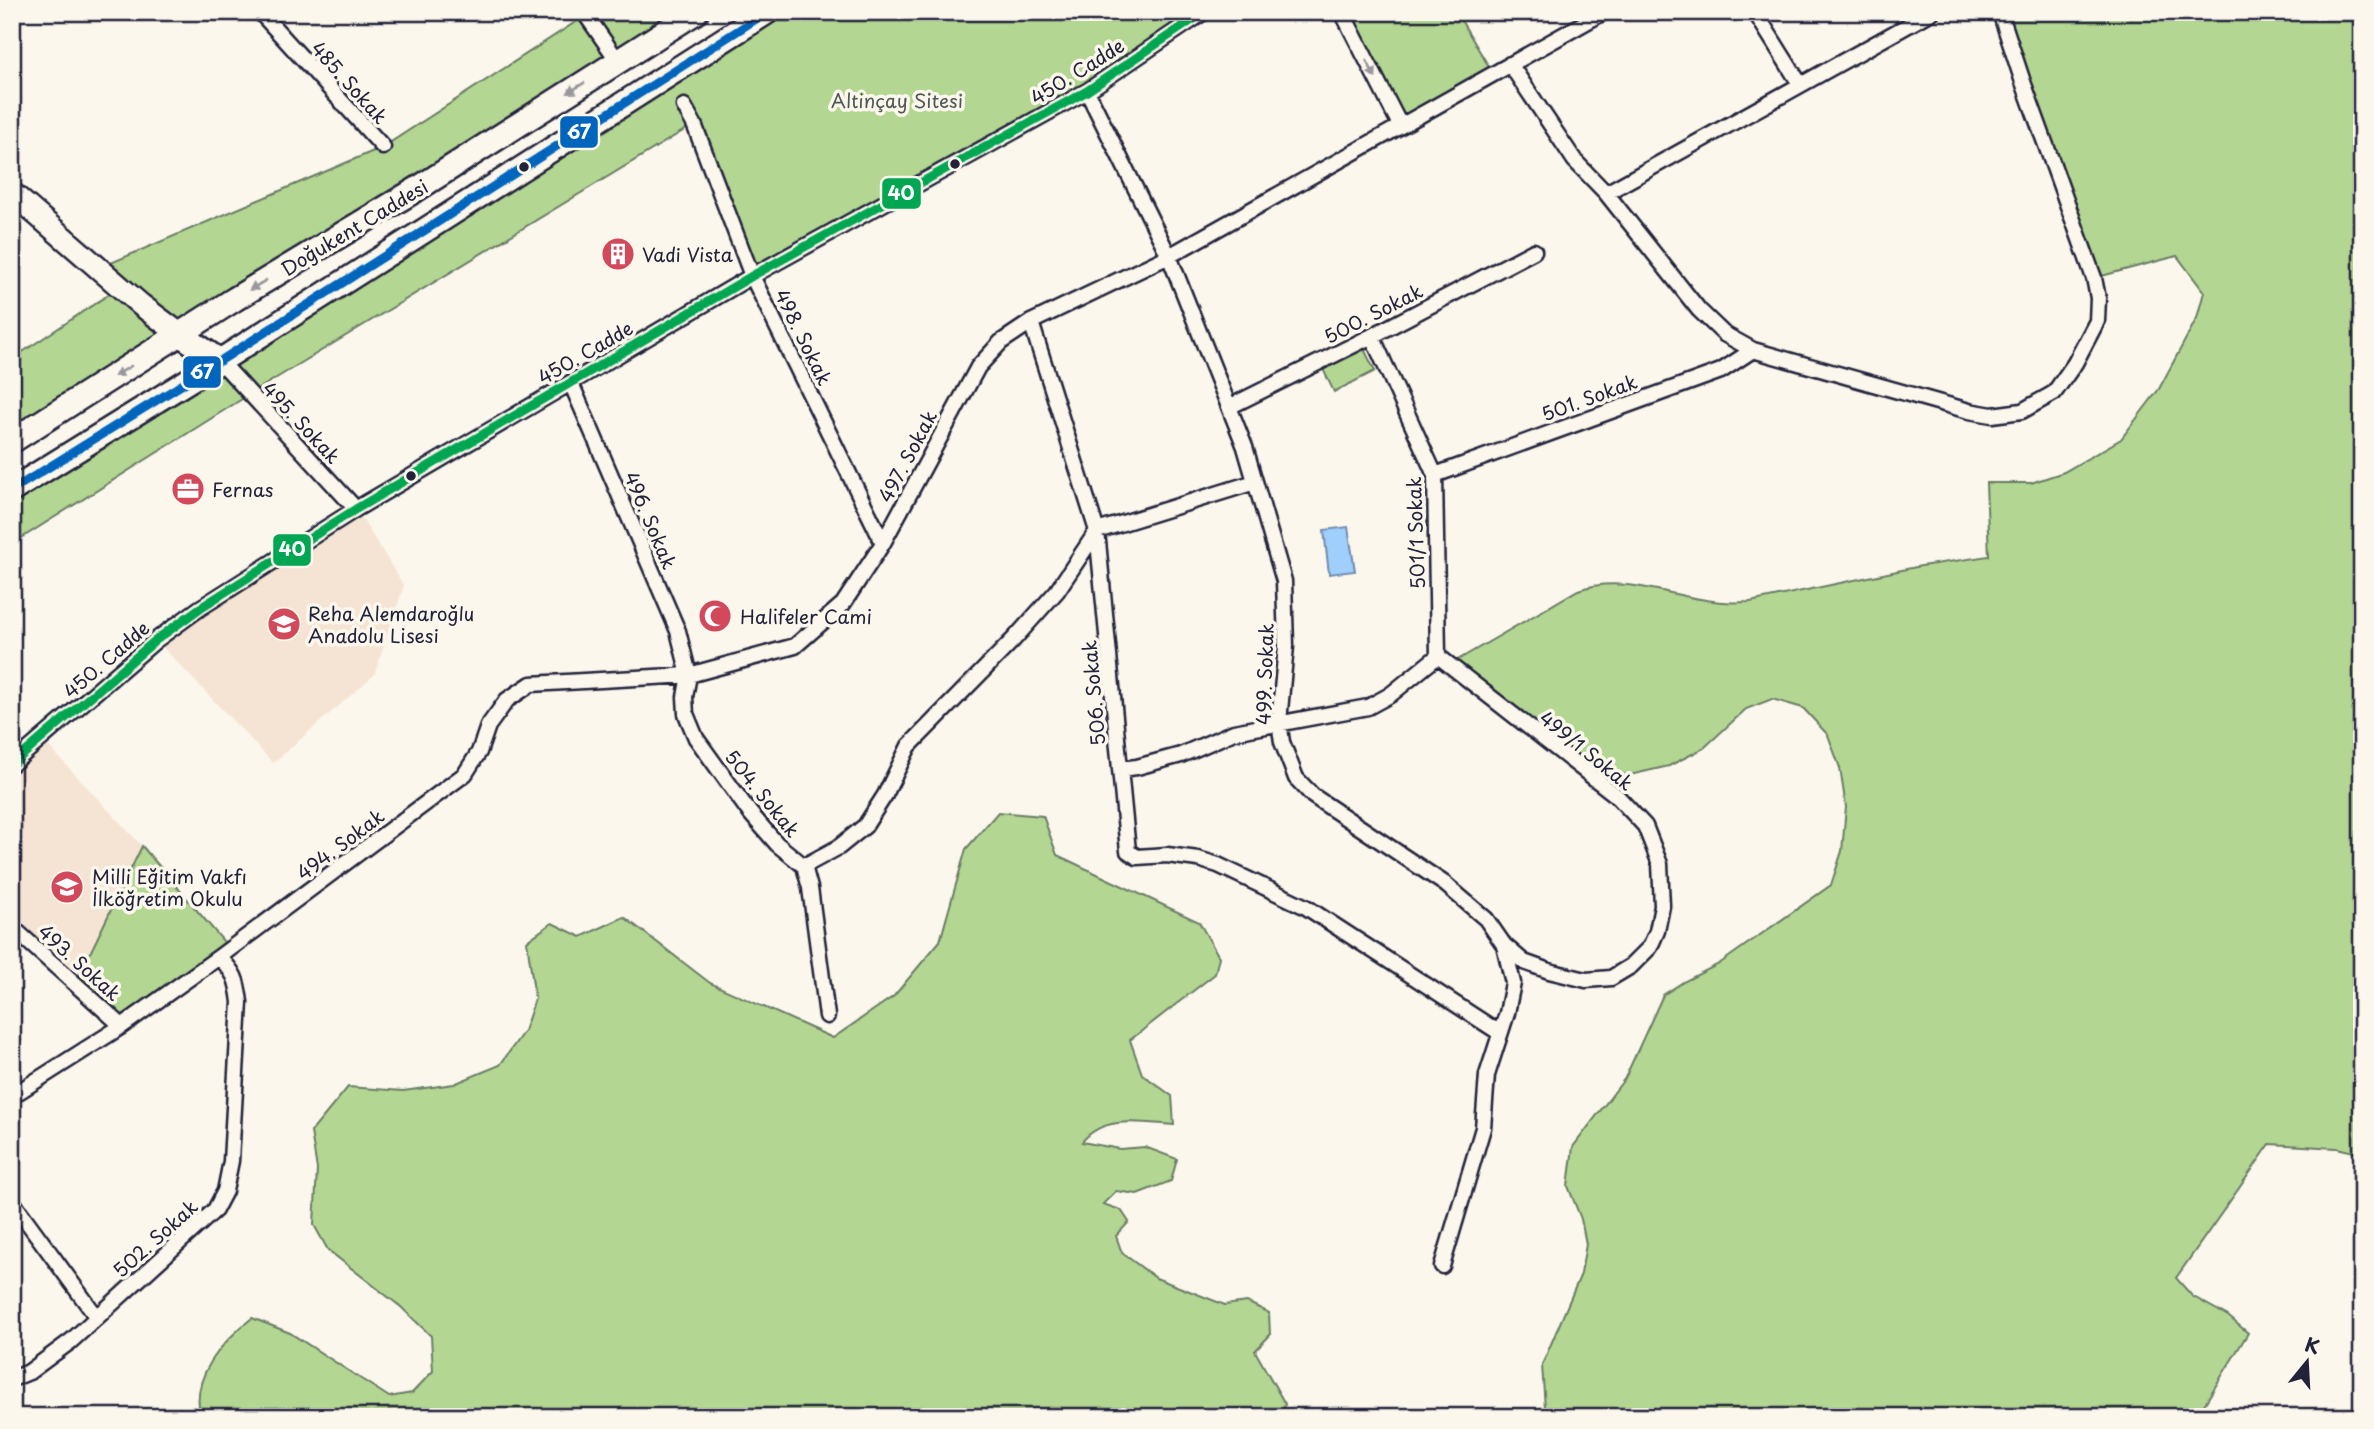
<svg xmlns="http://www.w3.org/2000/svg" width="2374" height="1429" viewBox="0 0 2374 1429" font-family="'Playpen Sans',sans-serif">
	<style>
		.built { fill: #f5e4d3 }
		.green { fill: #b3d792; stroke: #6a7c66; stroke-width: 2 }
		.water { fill: #a0cffc; stroke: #6e8aaf; stroke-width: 2 }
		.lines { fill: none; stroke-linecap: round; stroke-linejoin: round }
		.minor-casing { stroke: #22223b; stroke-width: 19 }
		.secondary-casing { stroke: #22223b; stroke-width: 26 }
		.primary-casing { stroke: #22223b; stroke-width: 28 }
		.minor { stroke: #fbf7ec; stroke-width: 14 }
		.secondary { stroke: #fbf7ec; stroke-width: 21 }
		.primary { stroke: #fbf7ec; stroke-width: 23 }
		.bus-1-casing { stroke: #fbf7ec; stroke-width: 14 }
		.bus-2-casing { stroke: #fbf7ec; stroke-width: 14 }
		.bus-1 { stroke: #00a651; stroke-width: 9 }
		.bus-2 { stroke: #0065bd; stroke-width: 9 }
		.oneway { fill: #99979c }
		.bus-dot { fill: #22223b; stroke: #fbf7ec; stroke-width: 2.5 }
		.labels { text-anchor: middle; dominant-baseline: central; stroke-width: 7; stroke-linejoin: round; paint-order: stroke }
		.street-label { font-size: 19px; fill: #22223b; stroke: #fbf7ec }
		.park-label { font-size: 19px; fill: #4e5855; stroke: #fbf7ec }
		.poi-label { font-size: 19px; fill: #22223b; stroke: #fbf7ec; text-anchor: start }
		.line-badge { stroke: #fbf7ec; stroke-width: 2.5 }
		.badge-label { font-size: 19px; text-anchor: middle; font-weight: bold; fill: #fff }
	</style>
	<rect width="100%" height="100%" fill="#fbf7ec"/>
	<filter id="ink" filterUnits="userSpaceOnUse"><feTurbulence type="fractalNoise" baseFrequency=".0143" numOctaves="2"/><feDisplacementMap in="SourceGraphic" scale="14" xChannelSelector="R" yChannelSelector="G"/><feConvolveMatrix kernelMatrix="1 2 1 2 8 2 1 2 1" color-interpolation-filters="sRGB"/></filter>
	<g filter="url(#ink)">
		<path class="built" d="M356 509 404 586 374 675 273 763 156 640Z
			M42 739 142 846 75 984 12 927V764Z"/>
		<path class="green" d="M591 12H696L12 441V359L120 287 99 268 383 147Z
			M767 12H1204L1087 91 752 276 693 125 250 394 12 544V490Z
			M1342 12H1456L1494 75 1400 125Z
			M2000 12H2362V1154L2337 1148 2270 1144 2176 1278 2192 1296 2228 1316 2248 1333 2204 1405 2219 1417H1548L1545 1408 1542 1365 1581 1274 1586 1244 1581 1219 1568 1186 1573 1147 1625 1078 1663 995 1683 982 1719 964 1831 885 1842 851 1846 807 1840 768 1828 735 1803 708 1772 699 1746 709 1704 748 1669 766 1630 775 1586 771 1449 665 1578 590C1626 573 1674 599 1723 602 1731 603 1741 602 1750 602L1921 566 1989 556 1986 483H2031L2064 472 2121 439 2159 389 2197 318 2204 292 2177 256 2094 278Z
			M1363 347 1375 371 1334 392 1323 369Z
			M998 812 1043 816 1057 855 1199 922 1219 957 1215 974 1130 1040 1142 1074 1172 1096 1174 1125C1144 1123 1103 1114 1082 1142L1120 1149 1145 1147 1177 1159 1171 1181 1137 1194 1116 1191 1103 1204 1121 1210 1129 1222 1116 1236 1122 1253 1156 1278 1225 1305 1247 1302 1269 1313 1270 1335 1255 1351 1285 1404 1282 1417H201C189 1377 224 1340 252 1318L290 1333 389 1397 412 1393 433 1371 431 1336 401 1307 328 1250 314 1225 317 1169 311 1132 348 1087 403 1091 454 1084 500 1065 524 1031 535 999 527 941 552 923 581 937 624 917 710 983 833 1038 894 996 940 941 966 849Z
			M142 846 230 949 122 1026 75 984Z"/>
		<path class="water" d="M1348 527 1355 571 1329 574 1324 530Z"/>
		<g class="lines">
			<defs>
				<path id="minor" d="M260 12 383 147
					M584 12 618 61
					M1342 12 1400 125
					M1755 12 1800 84
					M1510 64 1575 161 1606 193 1699 310 1724 334 1753 350 1969 411 1992 415 2022 411 2054 393 2075 363 2097 321 2098 298 2094 278 2022 79 2000 12
					M1087 91 1169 256 1245 447 1284 581 1286 646 1279 722 1282 742 1296 778 1313 796 1445 884 1486 919 1504 945 1513 983 1507 1013 1487 1075 1483 1128 1442 1266
					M684 106 694 124 752 276 883 543
					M1606 193 1932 12
					M1031 322 1097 531 1120 769 1137 767 1181 755 1234 732 1368 707 1390 695 1438 656
					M1372 336 1435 475 1438 656
					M220 361 356 509
					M571 383 678 631 689 675 685 697 686 714 696 738 750 813 777 844 804 866 810 888 827 1016
					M1229 407 1372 336 1534 251
					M1435 475 1721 371 1753 350
					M1438 656 1617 796 1645 826 1660 864 1662 906 1657 931 1650 947 1631 966 1611 978 1586 980 1549 971 1524 962 1504 945
					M12 764 156 640 200 608 356 509 752 276 1087 91 1204 12
					M1120 769 1128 851 1137 857 1167 855 1198 859 1218 865 1306 907 1500 1033
					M804 866 839 847 865 826 885 795 909 746 1014 639 1057 591 1097 531 1255 482
					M12 927 122 1026
					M12 1096 122 1026 219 957 465 774 479 752 488 726 507 700 531 684 689 675 795 646 843 604 883 543 978 367 1001 342 1031 322 1169 256 1604 12
					M12 1201 96 1316
					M12 1379 29 1372 71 1341 215 1210 225 1191 231 1161 240 1002C237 979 235 973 219 957"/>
				<path id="secondary" d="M12 193 141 305 181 335"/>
				<path id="primary" d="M181 335 220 361
					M12 441 235 299 417 189 696 12
					M12 490 220 361 767 12"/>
			</defs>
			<use href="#minor" class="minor-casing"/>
			<use href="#secondary" class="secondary-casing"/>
			<use href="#primary" class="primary-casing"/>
			<use href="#minor" class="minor"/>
			<use href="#secondary" class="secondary"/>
			<use href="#primary" class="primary"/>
			<defs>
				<path id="bus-1" d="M12 764 156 640 200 608 356 509 752 276 1087 91 1204 12"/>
				<path id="bus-2" d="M12 490 220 361 767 12"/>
			</defs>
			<use href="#bus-1" class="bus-1-casing"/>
			<use href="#bus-2" class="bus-2-casing"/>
			<use href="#bus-1" class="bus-1"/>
			<use href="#bus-2" class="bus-2"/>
		</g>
		<defs><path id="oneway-solid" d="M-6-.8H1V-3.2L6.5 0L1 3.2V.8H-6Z" transform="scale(1.75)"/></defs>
		<g class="oneway">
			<use href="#oneway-solid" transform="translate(1371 69) rotate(63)"/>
			<use href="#oneway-solid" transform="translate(576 88) rotate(148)"/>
			<use href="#oneway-solid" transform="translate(258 285) rotate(149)"/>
			<use href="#oneway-solid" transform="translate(123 371) rotate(148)"/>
		</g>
	</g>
	<defs>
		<symbol id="building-disc" viewBox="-11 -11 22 22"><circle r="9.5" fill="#d1495b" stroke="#fbf7ec"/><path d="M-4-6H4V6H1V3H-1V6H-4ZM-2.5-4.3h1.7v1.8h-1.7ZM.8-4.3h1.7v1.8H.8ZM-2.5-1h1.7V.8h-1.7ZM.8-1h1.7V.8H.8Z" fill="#fff"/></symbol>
		<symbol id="office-disc" viewBox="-11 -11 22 22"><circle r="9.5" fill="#d1495b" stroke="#fbf7ec"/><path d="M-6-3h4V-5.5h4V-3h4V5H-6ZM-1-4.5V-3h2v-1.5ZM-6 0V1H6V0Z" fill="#fff"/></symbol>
		<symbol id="mosque-disc" viewBox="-11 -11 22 22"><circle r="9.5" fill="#d1495b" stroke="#fbf7ec"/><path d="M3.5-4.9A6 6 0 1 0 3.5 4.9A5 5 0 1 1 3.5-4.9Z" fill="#fff"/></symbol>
		<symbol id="school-disc" viewBox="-11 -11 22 22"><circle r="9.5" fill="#d1495b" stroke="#fbf7ec"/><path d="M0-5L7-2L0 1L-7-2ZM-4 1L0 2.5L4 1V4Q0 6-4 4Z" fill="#fff"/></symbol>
	</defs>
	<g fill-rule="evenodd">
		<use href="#building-disc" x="599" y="235" width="38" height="38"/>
		<use href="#office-disc" x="169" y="470" width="38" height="38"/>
		<use href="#mosque-disc" x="696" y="597" width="38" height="38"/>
		<use href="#school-disc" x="265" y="605" width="38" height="38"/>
		<use href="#school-disc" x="48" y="868" width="38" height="38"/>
	</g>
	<g class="bus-dot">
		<circle cx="955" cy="164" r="6"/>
		<circle cx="524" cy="167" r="6"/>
		<circle cx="411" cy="476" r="6"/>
	</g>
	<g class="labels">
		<g class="street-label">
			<text transform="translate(1077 71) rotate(-32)">450. Cadde</text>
			<text transform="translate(350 82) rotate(48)">485. Sokak</text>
			<text transform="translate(354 227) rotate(-31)">Doğukent Caddesi</text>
			<text transform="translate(1373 313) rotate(-27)">500. Sokak</text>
			<text transform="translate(804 337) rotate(64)">498. Sokak</text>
			<text transform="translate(585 352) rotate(-30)">450. Cadde</text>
			<text transform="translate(1589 397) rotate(-20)">501. Sokak</text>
			<text transform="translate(302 422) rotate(47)">495. Sokak</text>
			<text transform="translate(907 456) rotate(-62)">497. Sokak</text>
			<text transform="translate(651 520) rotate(67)">496. Sokak</text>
			<text transform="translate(1415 533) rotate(-92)">501/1 Sokak</text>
			<text transform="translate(106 659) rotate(-41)">450. Cadde</text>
			<text transform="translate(1264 674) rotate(-88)">499. Sokak</text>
			<text transform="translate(1093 693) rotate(-95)">506. Sokak</text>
			<text transform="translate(1587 750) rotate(39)">499/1 Sokak</text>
			<text transform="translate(763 793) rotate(51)">504. Sokak</text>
			<text transform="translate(340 844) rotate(-37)">494. Sokak</text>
			<text transform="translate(80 962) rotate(42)">493. Sokak</text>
			<text transform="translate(155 1238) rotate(-42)">502. Sokak</text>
		</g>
		<g class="park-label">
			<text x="897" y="100">Altinçay Sitesi</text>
		</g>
		<g class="poi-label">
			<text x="642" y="254">Vadi Vista</text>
			<text x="212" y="489">Fernas</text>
			<text x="308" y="613">Reha Alemdaroğlu<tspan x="308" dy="22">Anadolu Lisesi</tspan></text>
			<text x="740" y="616">Halifeler Cami</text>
			<text x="92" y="876">Milli Eğitim Vakfı<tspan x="92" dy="22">İlköğretim Okulu</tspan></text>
		</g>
	</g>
	<g class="line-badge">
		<rect x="559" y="115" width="40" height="34" rx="7" fill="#0065bd"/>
		<rect x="881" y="177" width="41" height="33" rx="7" fill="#00a651"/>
		<rect x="182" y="355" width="40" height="34" rx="7" fill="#0065bd"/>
		<rect x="272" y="533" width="40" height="34" rx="7" fill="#00a651"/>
	</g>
	<g class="badge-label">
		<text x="579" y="139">67</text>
		<text x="901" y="200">40</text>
		<text x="202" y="379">67</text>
		<text x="292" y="556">40</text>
	</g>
	<rect width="2374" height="1429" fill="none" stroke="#fbf7ec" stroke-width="42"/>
	<rect x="21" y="21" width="2332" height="1387" fill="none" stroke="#22223b" stroke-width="2.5" filter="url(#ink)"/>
	<g transform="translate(2307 1362) rotate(18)" stroke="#fbf7ec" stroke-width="5" paint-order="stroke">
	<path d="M0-5L12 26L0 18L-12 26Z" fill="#22223b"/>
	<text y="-10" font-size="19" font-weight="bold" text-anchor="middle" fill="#22223b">K</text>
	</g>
</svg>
